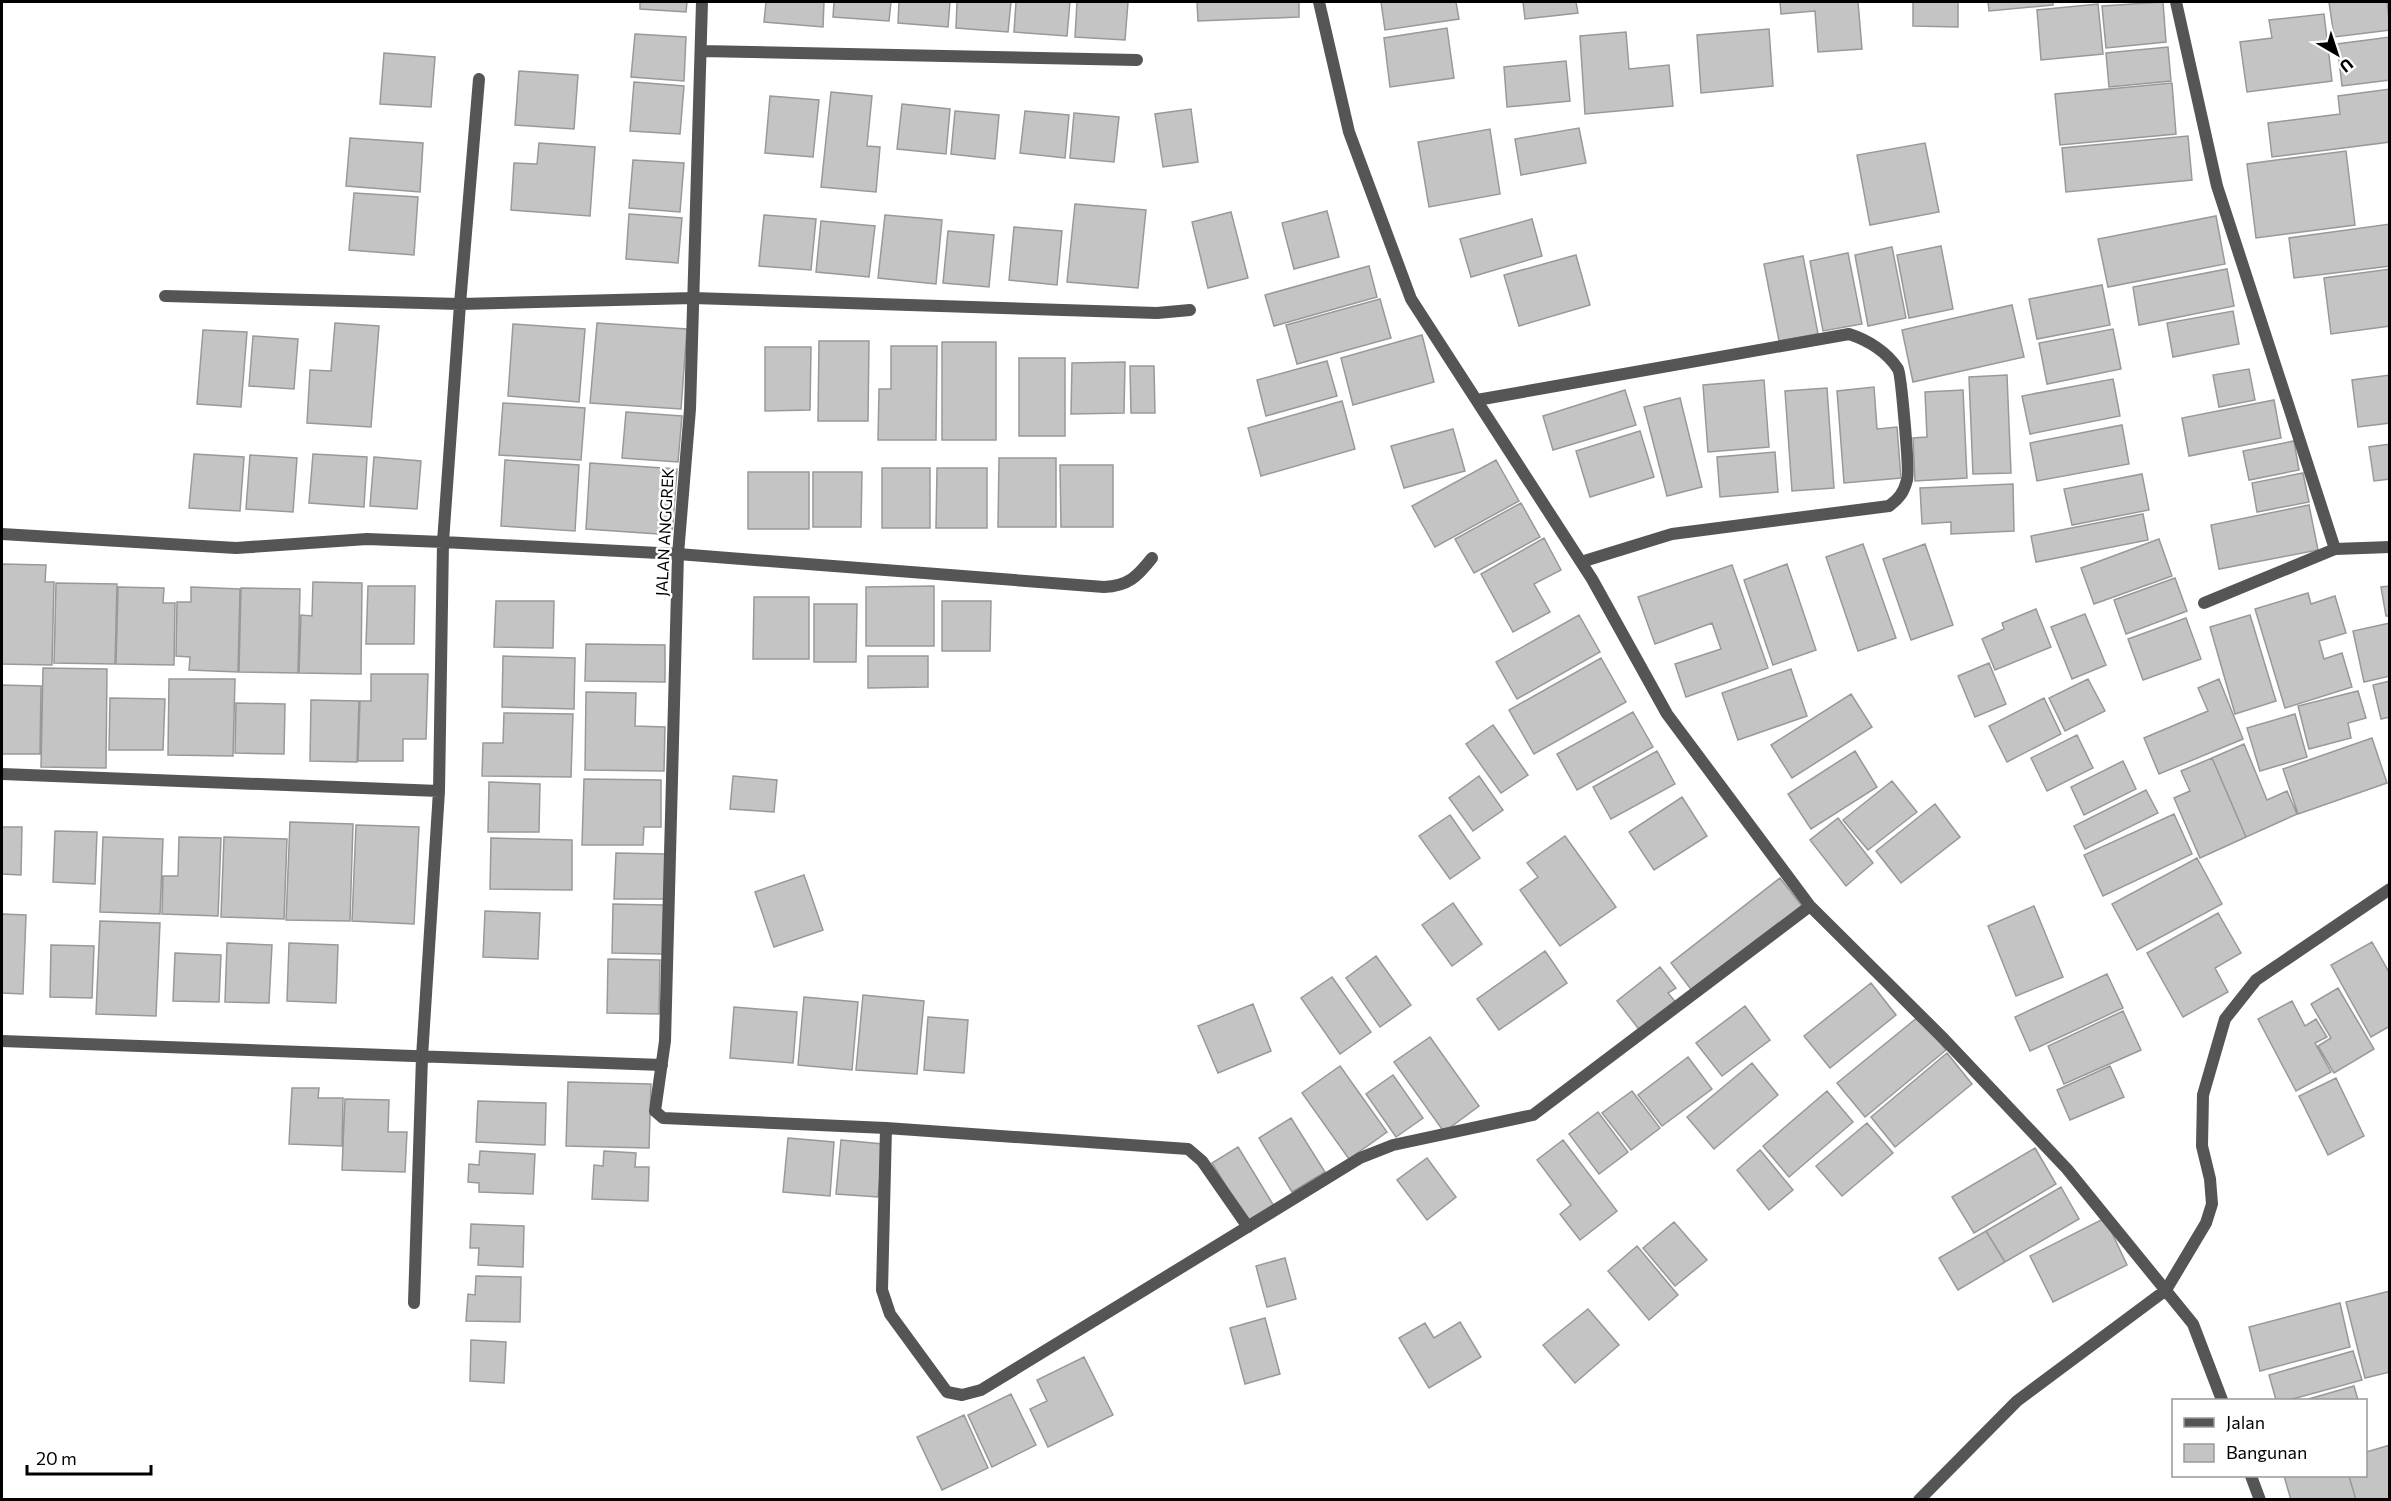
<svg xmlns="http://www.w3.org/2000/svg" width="2391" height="1501" viewBox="0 0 2391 1501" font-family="Commissioner,sans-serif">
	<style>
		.building { fill: #c4c4c4; stroke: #999; stroke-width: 1.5 }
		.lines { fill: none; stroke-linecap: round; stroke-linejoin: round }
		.minor { stroke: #555; stroke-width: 12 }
		.labels { text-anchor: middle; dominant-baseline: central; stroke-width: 5; stroke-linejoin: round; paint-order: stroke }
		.street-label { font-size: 16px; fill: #000; stroke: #fff }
	</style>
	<rect width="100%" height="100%" fill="#fff"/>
	<path class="building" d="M640 2H687L686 12 640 9Z
		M766 2H824L823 27 764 22Z
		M834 2H891L889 21 833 17Z
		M899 2H950L948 27 898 23Z
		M957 2H1011L1008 32 956 28Z
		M1016 2H1070L1067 36 1014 32Z
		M1077 2H1128L1125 40 1075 37Z
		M1197 2H1299V17L1198 21Z
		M1381 2H1456L1459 19 1385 30Z
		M1523 2H1576L1578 13 1525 19Z
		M1780 2H1858L1862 49 1818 52 1815 11 1781 14Z
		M1913 2H1958V27L1913 26Z
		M1988 2H2053V5L1989 11Z
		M2163 2 2166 42 2106 48 2102 6Z
		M2329 2H2387L2390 30 2334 37Z
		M2098 4 2103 54 2041 60 2037 10Z
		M2324 14 2332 81 2247 92 2240 42 2272 38 2269 20Z
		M1447 28 1454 78 1390 87 1384 38Z
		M1769 29 1773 86 1701 93 1697 35Z
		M1626 32 1629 69 1669 65 1673 106 1585 114 1580 36Z
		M635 34 686 37 684 81 631 77Z
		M2390 37V80L2342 86 2337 44Z
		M2168 47 2171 81 2109 87 2106 53Z
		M384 53 435 57 431 107 380 104Z
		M1566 61 1570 101 1507 107 1504 67Z
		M519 71 578 75 574 129 515 125Z
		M634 82 684 86 680 134 630 131Z
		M2172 83 2176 134 2060 145 2055 94Z
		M2390 89V142L2272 157 2268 123 2340 114 2338 96Z
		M831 92 872 96 867 146 880 147 876 192 821 187Z
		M770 96 819 100 813 157 765 153Z
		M902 104 950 109 946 154 897 149Z
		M1191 109 1198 162 1163 167 1155 114Z
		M955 111 999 115 995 159 951 154Z
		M1025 111 1069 115 1065 158 1020 153Z
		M1074 113 1119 117 1114 162 1070 158Z
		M1579 128 1586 163 1521 175 1515 139Z
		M1490 129 1500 194 1429 207 1418 142Z
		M2188 136 2192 180 2066 192 2062 148Z
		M350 138 423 143 420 192 346 186Z
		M539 143 595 147 590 216 511 210 514 163 537 164Z
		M1925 143 1939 212 1870 225 1857 155Z
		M2346 151 2355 225 2256 238 2247 164Z
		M633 160 684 163 680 212 629 208Z
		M354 193 418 197 414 255 349 250Z
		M1075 204 1146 210 1138 288 1067 282Z
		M1327 211 1339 257 1294 269 1282 223Z
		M1231 212 1248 278 1208 288 1192 222Z
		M629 214 682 218 678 263 626 259Z
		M764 215 816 219 811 270 759 266Z
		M885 215 942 220 936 284 878 278Z
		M2216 216 2225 264 2108 287 2098 239Z
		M1532 219 1542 256 1471 277 1460 239Z
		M821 221 875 226 869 277 816 272Z
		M2390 224V266L2294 278 2289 238Z
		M1014 227 1062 231 1057 285 1009 280Z
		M948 231 994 235 989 287 943 283Z
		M1941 246 1953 309 1909 318 1897 255Z
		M1892 247 1906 318 1868 326 1855 255Z
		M1848 253 1862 324 1823 331 1810 261Z
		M1576 255 1590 305 1519 326 1504 275Z
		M1803 256 1818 334 1779 341 1764 264Z
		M1369 266 1377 297 1274 326 1265 295Z
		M2227 269 2234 306 2139 325 2133 287Z
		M2390 269V326L2331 334 2324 278Z
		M2102 285 2110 325 2037 339 2029 299Z
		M1380 299 1391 338 1297 364 1286 325Z
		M2012 305 2024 357 1913 382 1902 330Z
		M2233 311 2239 344 2173 357 2167 323Z
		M335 323 379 326 371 427 307 423 310 370 331 371Z
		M597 323 687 329 681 409 590 403Z
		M513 324 585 329 579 402 508 396Z
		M2113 329 2121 369 2047 384 2039 343Z
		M203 330 247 332 241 407 197 404Z
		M1422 335 1434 382 1353 405 1341 358Z
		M253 336 298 339 294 389 249 386Z
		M819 341H869L868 421H818Z
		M942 342H996V440H942Z
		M891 346H937L936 440H878L879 389H891Z
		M765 347H811L810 410 765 411Z
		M1019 358H1065V436H1019Z
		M1327 361 1337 396 1266 416 1257 380Z
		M1125 362 1124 413 1071 414 1072 363Z
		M1130 366H1154L1155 413H1131Z
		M2249 369 2255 400 2219 407 2213 375Z
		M2007 375 2011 473 1973 474 1969 377Z
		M2390 375V423L2358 427 2352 380Z
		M2113 379 2120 416 2030 434 2022 396Z
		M1764 380 1769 447 1708 452 1703 385Z
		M1874 387 1877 429 1897 427 1901 478 1844 483 1837 391Z
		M1827 388 1834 488 1792 491 1785 391Z
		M1625 390 1636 425 1553 450 1543 416Z
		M1963 390 1967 478 1915 481 1913 438 1927 437 1925 392Z
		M1680 398 1702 487 1667 496 1644 407Z
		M2274 400 2281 438 2189 456 2182 418Z
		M1342 401 1355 449 1261 476 1248 428Z
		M503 403 585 408 581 460 499 455Z
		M626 412 682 416 678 462 622 458Z
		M2122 425 2129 464 2037 481 2030 443Z
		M1453 429 1465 471 1404 488 1391 446Z
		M1640 431 1654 477 1590 497 1576 451Z
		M2294 441 2299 470 2249 480 2243 451Z
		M2390 444V479L2374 481 2369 447Z
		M1775 452 1778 492 1720 497 1717 457Z
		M194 454 244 457 240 511 189 508Z
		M313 454 367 457 364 507 309 503Z
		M250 455 297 458 293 512 246 509Z
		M374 457 421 461 417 509 370 506Z
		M999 458H1056V527H998Z
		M505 460 579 465 575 531 501 526Z
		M1496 460 1519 501 1435 547 1412 506Z
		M590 463 677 469 672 535 586 529Z
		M1060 465H1113V527H1061Z
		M882 468H930V528H882Z
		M937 468H987V528H936Z
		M748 472H809V529H748Z
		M813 472H862L861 527H813Z
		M2303 473 2309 502 2257 512 2252 483Z
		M2142 474 2149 510 2072 525 2064 489Z
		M2013 484 2014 531 1951 534V522L1922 524 1920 488Z
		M1521 503 1540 537 1474 573 1455 539Z
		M2309 505 2318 550 2219 569 2211 525Z
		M2143 514 2148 540 2036 562 2031 536Z
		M1544 538 1561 570 1534 584 1550 612 1513 632 1481 574Z
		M2159 539 2172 576 2094 604 2081 568Z
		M1863 544 1896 638 1858 651 1826 557Z
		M1925 544 1953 625 1911 640 1883 559Z
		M2 564 46 565 45 582H54L52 665 2 664Z
		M1787 564 1816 650 1773 665 1744 580Z
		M1732 565 1768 668 1686 697 1675 664 1721 649 1712 623 1655 644 1638 597Z
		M2175 578 2187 611 2126 634 2114 600Z
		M313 582 362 583 361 674 299 673 301 615 312 616Z
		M56 583 117 584 115 664 54 663Z
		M368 586H415L414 644H366Z
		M934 586V646H866V587Z
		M2390 586V616H2386L2381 587Z
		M118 587 164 588 163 603H175L174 665 116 664Z
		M191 587 240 589 238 672 189 670 190 657 176 656 177 602H191Z
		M241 588 300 589 298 673 239 672Z
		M2308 593 2311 604 2335 596 2346 633 2319 641 2324 659 2342 653 2352 687 2285 708 2255 609Z
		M754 597H809V659H753Z
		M496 601H554L553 648 494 647Z
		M942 601H991L990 651H942Z
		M814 604H857L856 662H814Z
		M2036 609 2051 647 1995 670 1982 639 2004 629 2002 623Z
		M2085 614 2106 665 2072 679 2051 627Z
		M1579 615 1600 652 1517 699 1496 662Z
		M2250 615 2276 701 2235 714 2210 627Z
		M2186 618 2201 659 2143 680 2128 639Z
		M2390 623V676L2364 682 2353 631Z
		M586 644 665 645V682L585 681Z
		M503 656 575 658 574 709 502 707Z
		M868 656H928V687L868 688Z
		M1601 658 1626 702 1534 754 1509 710Z
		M1989 663 2006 704 1975 717 1958 676Z
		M43 668 107 669 106 768 41 767Z
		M1791 669 1807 716 1738 740 1722 693Z
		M371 674H428L426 739H403V761H358L360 701H371Z
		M169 679H235L233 756 168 755Z
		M2088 679 2105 711 2065 731 2049 698Z
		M2219 679 2243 739 2159 774 2144 738 2208 711 2198 688Z
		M2390 681V717L2381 719 2373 685Z
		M2 685 41 686 40 754H2Z
		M2358 691 2366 718 2348 723 2351 738 2309 749 2298 706Z
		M586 692 636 693 635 726 665 727 664 771 585 770Z
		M1851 694 1872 727 1792 778 1771 745Z
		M110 698 165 699 163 750H109Z
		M2044 698 2061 734 2007 762 1989 726Z
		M311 700 359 701 357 762 310 761Z
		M236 703 285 704 284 754 235 753Z
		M1633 712 1653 747 1577 790 1557 754Z
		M504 713 573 714 571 777 482 776 483 743H503Z
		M2295 714 2307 757 2260 771 2247 728Z
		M1493 725 1528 775 1501 793 1466 744Z
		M2077 735 2093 768 2047 791 2031 758Z
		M2372 738 2387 783 2298 814 2283 769Z
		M2244 744 2267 800 2287 791 2297 814 2246 837 2212 758Z
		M1657 751 1675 784 1611 819 1593 787Z
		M1855 751 1877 787 1811 829 1788 794Z
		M2212 758 2246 837 2200 858 2174 798 2190 791 2181 771Z
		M2123 761 2136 789 2084 815 2071 787Z
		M733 776 777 780 774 812 730 809Z
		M1479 776 1503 810 1473 831 1449 798Z
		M584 779 661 780V827H644L643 845H582Z
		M1892 781 1917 812 1868 850 1843 820Z
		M489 782 540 784 539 832H488Z
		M2146 790 2158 813 2085 849 2074 826Z
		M1682 797 1707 836 1654 870 1629 832Z
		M1935 804 1960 837 1901 883 1876 851Z
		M2174 814 2192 854 2103 896 2084 855Z
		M1450 815 1480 858 1450 879 1419 836Z
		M1838 818 1873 863 1846 886 1810 840Z
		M290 822 353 824 350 921 286 920Z
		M356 825 419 827 414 924 352 921Z
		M2 827H22L21 875 2 874Z
		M55 831 97 832 95 884 53 882Z
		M1565 836 1616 907 1560 946 1520 890 1538 877 1527 863Z
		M103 837 163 839 160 914 100 912Z
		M179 837 221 838 218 916 162 914 163 876H178Z
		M224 837 287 839 284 919 221 917Z
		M491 838 572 840V890L490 889Z
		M616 853 667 854 666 899H614Z
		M2197 858 2222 904 2137 950 2112 904Z
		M804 875 823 930 774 947 755 892Z
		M1780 878 1802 906 1693 992 1671 963Z
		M1453 903 1482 944 1452 966 1422 925Z
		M613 904 664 905 663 954 612 953Z
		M2034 906 2063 977 2016 996 1988 926Z
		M485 911 540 913 538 959 483 957Z
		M2218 913 2241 953 2215 968 2228 992 2183 1017 2147 953Z
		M2 914 26 915 23 994 2 993Z
		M100 921 160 923 156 1016 96 1014Z
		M2372 942 2390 974V1026L2371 1037 2331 965Z
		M227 943 272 945 269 1003 225 1002Z
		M289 943 338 945 336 1003 287 1001Z
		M51 945 94 946 92 998 50 997Z
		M1545 951 1567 983 1499 1030 1477 999Z
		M175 953 221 955 219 1002 173 1001Z
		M1376 956 1411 1005 1380 1027 1346 978Z
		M608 959 660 960 659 1014 607 1013Z
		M1660 967 1676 988 1668 993 1677 1004 1641 1032 1617 1001Z
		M2107 974 2123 1008 2030 1051 2015 1017Z
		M1332 977 1371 1032 1340 1054 1301 998Z
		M1871 983 1896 1015 1830 1068 1804 1036Z
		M2338 988 2374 1049 2334 1073 2318 1046 2331 1038 2311 1004Z
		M863 995 924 1001 917 1074 856 1070Z
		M804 997 858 1002 852 1070 798 1065Z
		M2292 1001 2305 1026 2316 1019 2327 1037 2315 1043 2331 1072 2296 1091 2258 1019Z
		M1253 1004 1271 1051 1218 1073 1198 1026Z
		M1745 1006 1770 1040 1722 1076 1696 1043Z
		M734 1007 797 1012 793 1063 730 1058Z
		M2123 1011 2141 1050 2064 1084 2048 1046Z
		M928 1017 968 1020 964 1073 924 1070Z
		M1918 1017 1946 1050 1865 1117 1837 1083Z
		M1430 1037 1479 1106 1444 1132 1394 1062Z
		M1947 1053 1972 1084 1895 1147 1871 1117Z
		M1688 1057 1712 1089 1662 1126 1638 1095Z
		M1752 1063 1778 1095 1714 1149 1687 1117Z
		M1340 1066 1387 1132 1349 1159 1302 1093Z
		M2110 1066 2124 1097 2070 1120 2057 1090Z
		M1393 1075 1423 1118 1396 1137 1366 1094Z
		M2336 1078 2364 1136 2328 1155 2299 1096Z
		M568 1082 651 1084 649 1148 566 1146Z
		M292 1088H319L318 1098H343L342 1146 289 1144Z
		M1632 1091 1660 1128 1631 1150 1602 1113Z
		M1827 1091 1853 1122 1789 1177 1763 1146Z
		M345 1099 389 1100 388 1132H407L405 1172 342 1170Z
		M478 1101 546 1103 545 1145 476 1142Z
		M1598 1112 1628 1152 1599 1174 1569 1134Z
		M1291 1118 1325 1172 1292 1192 1259 1138Z
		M1867 1123 1893 1153 1842 1196 1816 1166Z
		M788 1138 834 1142 830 1196 783 1192Z
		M841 1140 883 1144 878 1197 836 1194Z
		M1563 1140 1617 1211 1580 1240 1560 1214 1571 1205 1537 1160Z
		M1238 1147 1274 1206 1248 1222 1212 1163Z
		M2035 1148 2056 1184 1974 1233 1952 1197Z
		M1760 1150 1793 1190 1769 1210 1737 1170Z
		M480 1151 535 1154 533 1194 479 1192V1183L468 1182 469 1164 479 1165Z
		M604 1151 636 1153 635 1167H649L648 1201 592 1199 594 1165 603 1166Z
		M1427 1158 1456 1197 1427 1220 1397 1180Z
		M2061 1187 2079 1219 2005 1262 1986 1231Z
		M2105 1218 2127 1265 2053 1302 2030 1256Z
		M1674 1222 1707 1260 1675 1286 1643 1248Z
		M471 1224 524 1226 523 1267 478 1265 479 1248H470Z
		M1986 1231 2005 1262 1958 1290 1939 1258Z
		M1637 1246 1678 1295 1649 1320 1608 1271Z
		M1285 1258 1296 1299 1267 1307 1256 1266Z
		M476 1276 521 1277 520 1322 466 1321 468 1294 475 1295Z
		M2390 1291V1372L2365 1378 2346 1302Z
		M2340 1303 2350 1347 2260 1371 2249 1327Z
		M1588 1309 1619 1345 1575 1383 1543 1345Z
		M1265 1318 1280 1374 1245 1384 1230 1328Z
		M1460 1322 1481 1357 1429 1388 1399 1338 1425 1323 1434 1338Z
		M471 1340 506 1342 504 1383 470 1381Z
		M2353 1351 2362 1380 2289 1400H2276L2269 1375Z
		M1084 1357 1113 1415 1048 1447 1030 1409 1047 1401 1037 1380Z
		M2354 1386 2358 1400H2305Z
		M1011 1394 1036 1445 992 1467 968 1415Z
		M964 1415 988 1468 942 1490 917 1437Z
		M2390 1445V1500H2356L2349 1476H2366V1452Z
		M2284 1476H2349L2356 1500H2291Z"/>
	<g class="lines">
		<path class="minor" d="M702 2 690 409 678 554 665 1041 655 1111 663 1118 886 1128 882 1290 890 1314 947 1392 962 1395 981 1390 1360 1158 1393 1145 1533 1115 1810 906
			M1319 2 1349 132 1411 299 1592 579 1667 714 1810 906 1944 1039 2067 1169 2193 1324 2222 1400
			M2176 2 2217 186 2335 549
			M701 51 1137 60
			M165 296 460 304 479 79
			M1477 400 1849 334C1868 340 1887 352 1898 369 1901 374 1910 473 1907 480 1904 492 1899 499 1889 506L1672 534 1581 562
			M2 534 236 548 367 539 443 542 678 554 1104 587C1128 586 1137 577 1152 558
			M2204 603 2335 549 2390 547
			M2 774 439 791 443 542 460 304 693 298 1157 313 1190 310
			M2 1041 662 1065
			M886 1128 1188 1149 1202 1161 1248 1227
			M414 1303 422 1057 439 791
			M2251 1476 2260 1500
			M1919 1500 2017 1401 2166 1290 2206 1223 2212 1204 2210 1179 2202 1146 2203 1095 2225 1019 2256 980 2390 889"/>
	</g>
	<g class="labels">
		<g class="street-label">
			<text transform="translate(664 532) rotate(-87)">JALAN ANGGREK</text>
		</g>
	</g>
	<rect width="2391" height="1501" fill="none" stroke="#000000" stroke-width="6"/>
	<rect x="2172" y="1399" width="195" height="78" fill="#ffffff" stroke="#999999" stroke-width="1.5"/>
	<rect x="2184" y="1418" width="30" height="9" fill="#555555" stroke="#999999" stroke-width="1.5"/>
	<text x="2226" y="1429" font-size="18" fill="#000000">Jalan</text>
	<rect x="2184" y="1444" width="30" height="18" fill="#c4c4c4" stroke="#999999" stroke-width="1.5"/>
	<text x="2226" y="1459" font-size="18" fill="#000000">Bangunan</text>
	<g transform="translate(2337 54) rotate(141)" stroke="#ffffff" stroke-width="4.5" paint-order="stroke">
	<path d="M0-4.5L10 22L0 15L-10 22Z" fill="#000000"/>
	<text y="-9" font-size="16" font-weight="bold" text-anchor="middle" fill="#000000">U</text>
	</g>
	<path d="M27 1465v9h124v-9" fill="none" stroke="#000000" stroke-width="3"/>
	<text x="36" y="1465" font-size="18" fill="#000000" stroke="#ffffff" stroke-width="4.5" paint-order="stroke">20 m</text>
</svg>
